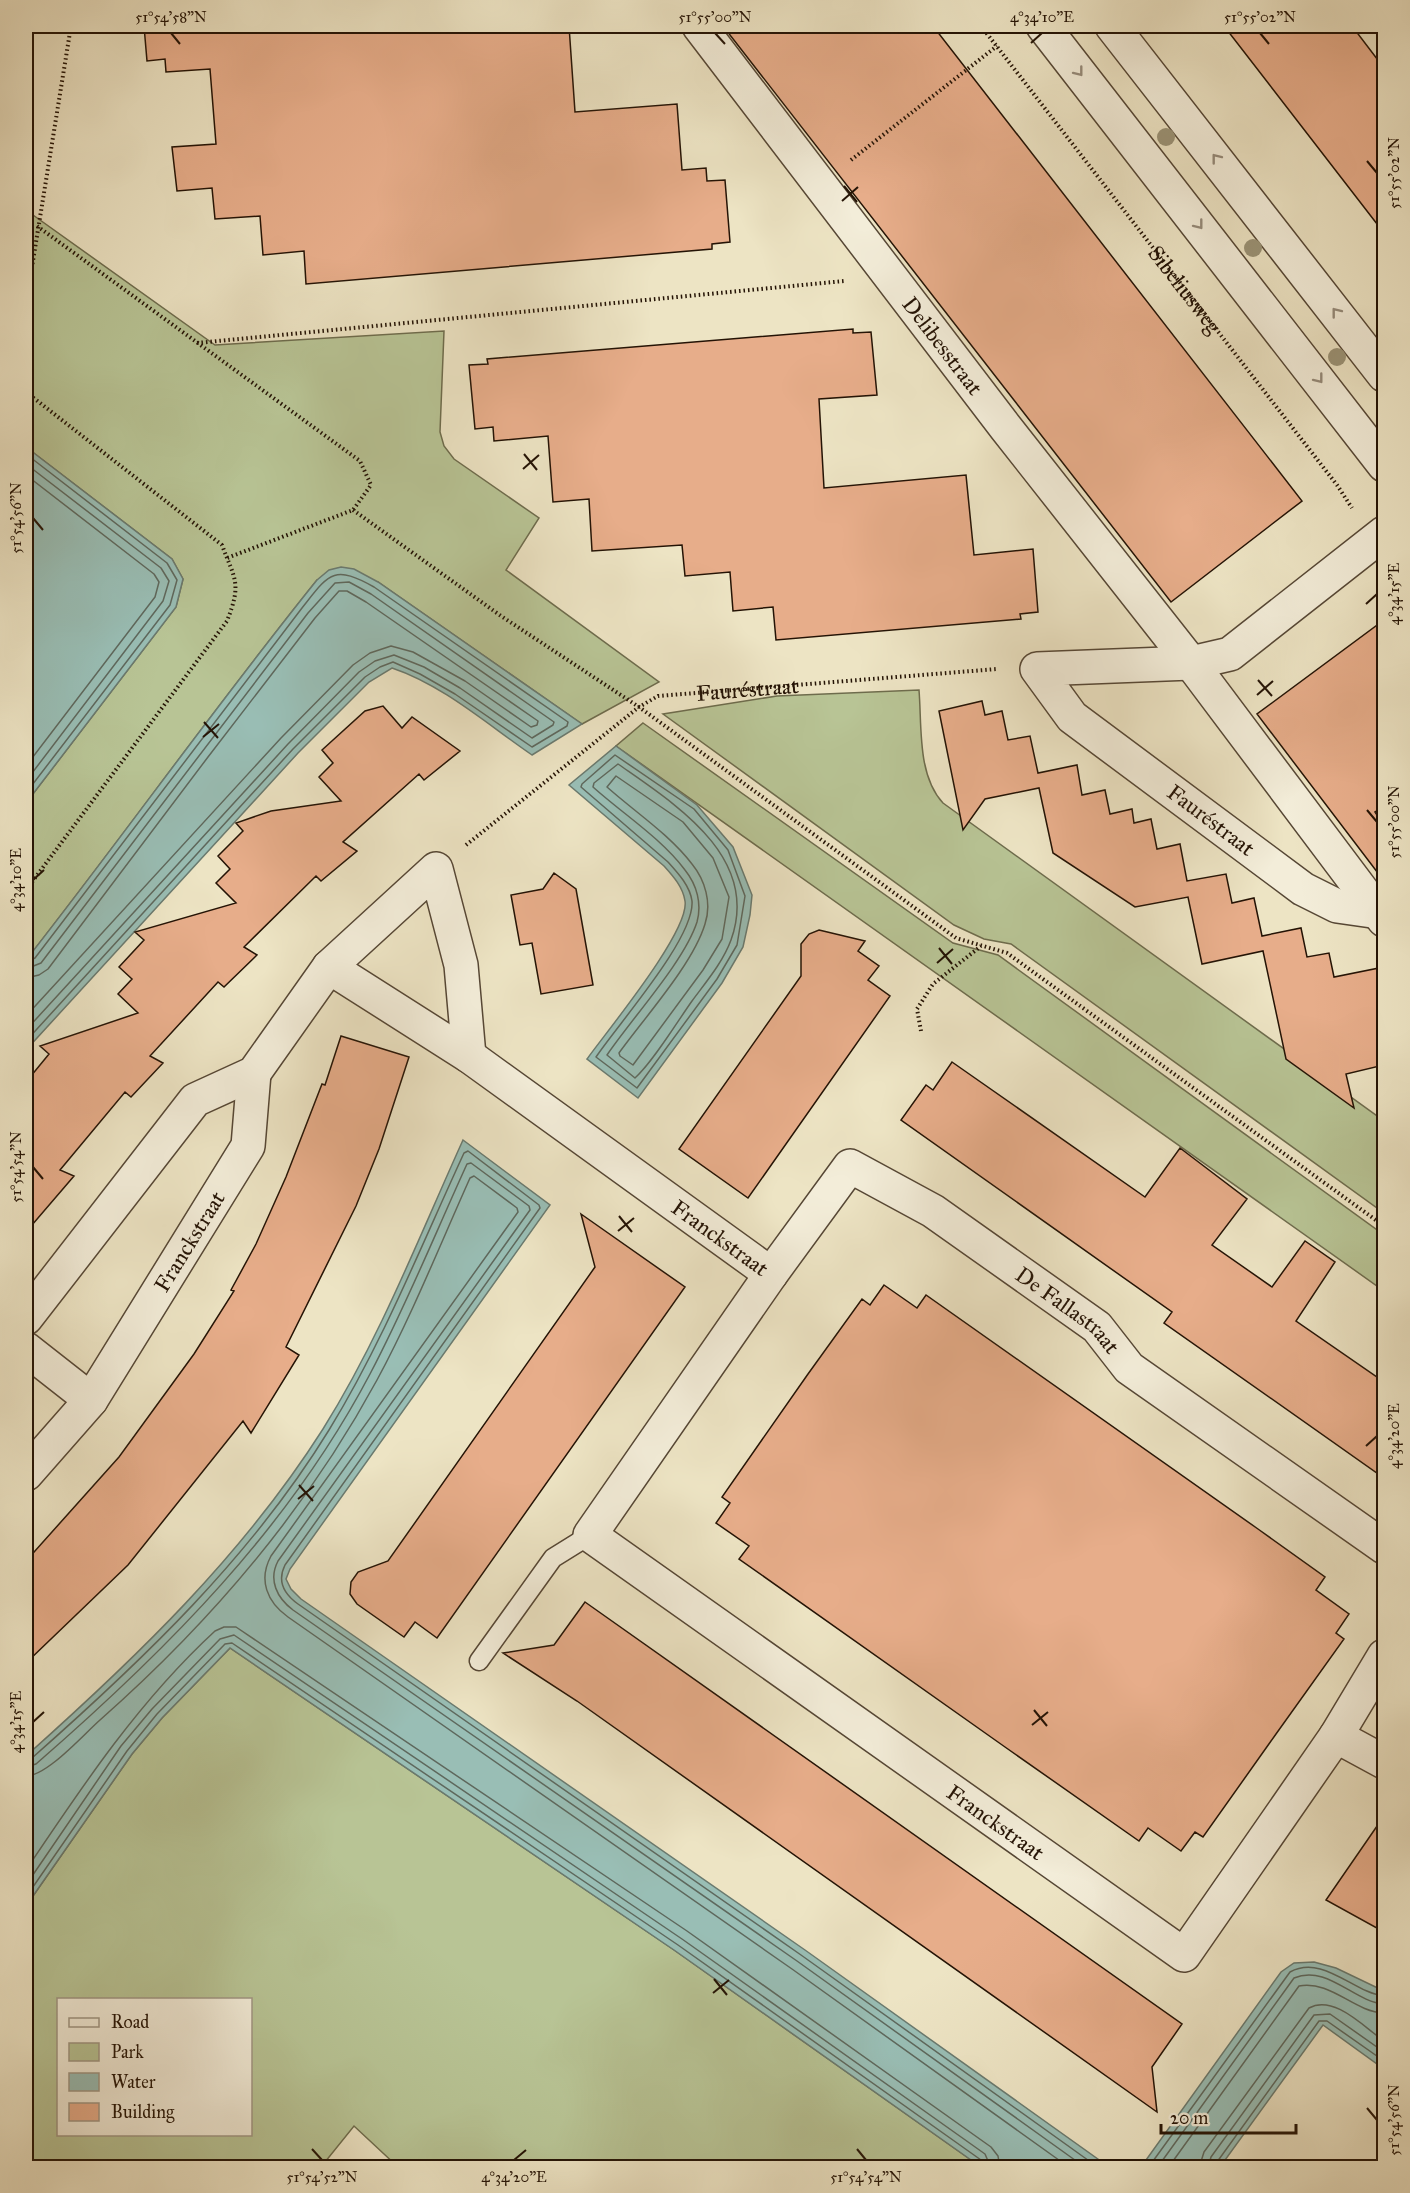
<svg xmlns="http://www.w3.org/2000/svg" width="1410" height="2193" viewBox="0 0 1410 2193" font-family="'IM FELL Great Primer',serif">
	<style>
		.green { fill: #b8c495; stroke: #6e6c4d; stroke-width: 1.5; fill-rule: evenodd }
		.water { fill: #99beb5; stroke: #6a7a6f; stroke-width: 1.5 }
		.lines { fill: none; stroke-linecap: round; stroke-linejoin: round }
		.shore { stroke: #5e685d; stroke-width: 1.5 }
		.building { fill: #e7ad8a; stroke: #241305; stroke-width: 1.5 }
		.lane-casing { stroke: #564735; stroke-width: 21 }
		.street-casing { stroke: #564735; stroke-width: 36 }
		.path { stroke: #241305; stroke-width: 4; stroke-dasharray: 1.5 3; stroke-linecap: butt }
		.lane { stroke: #f3edd9; stroke-width: 18 }
		.street { stroke: #f3edd9; stroke-width: 33 }
		.tree { fill: #9b9376 }
		.oneway { stroke: #968b7a }
		.ticks { fill: none; stroke: #241305; stroke-width: 2 }
		.labels { text-anchor: middle; dominant-baseline: central; stroke-width: 4.5; stroke-linejoin: round; paint-order: stroke }
		.street-label { font-size: 22px; fill: #241305; stroke: #f3edd9 }
		.neatline { fill: none; stroke: #241305; stroke-width: 2 }
		.ticks-label { font-size: 15px; text-anchor: middle; fill: #241305 }
	</style>
	<rect width="100%" height="100%" fill="#ede4c4"/>
	<filter id="stains"><feTurbulence type="fractalNoise" baseFrequency=".00333" numOctaves="4"/><feColorMatrix values="0 0 0 0 .2 0 0 0 0 .09 0 0 0 0 .02 0 0 0 .5 -.17"/></filter>
	<radialGradient id="worn" r=".72"><stop offset=".6" stop-color="#630" stop-opacity="0"/><stop offset="1" stop-color="#630" stop-opacity=".3"/></radialGradient>
	<path class="green" d="M26 210 215 345 444 331 440 432 444 446 454 459 539 518 506 570 659 682 582 724 378 582 317 580C218 703 127 831 30 955L26 956V803L176 607 183 579 172 559 26 447Z
		M919 690C922 726 917 775 943 803L1384 1121V1213L1011 944 984 939 954 925 663 714 777 696Z
		M643 723 953 943 998 955 1384 1235V1291L616 746Z
		M230 1648 674 1950 981 2167H398L354 2126 321 2167 26 2168V1906L132 1754 162 1718ZM58 2000H250V2134H58Z"/>
	<path class="water" d="M26 447 172 559 183 579 176 607 26 803Z
		M341 567 354 569 378 582 582 724 532 755C488 725 443 685 392 668L369 682 298 753 26 1050V956L30 955C127 831 218 703 317 580L329 570Z
		M616 746 697 805 733 847 752 895 750 915 743 947 722 983 638 1098 587 1059C607 1031 690 931 685 901 683 887 673 876 664 866L569 785Z
		M463 1140 550 1205 290 1569 286 1579 291 1589 301 1599 805 1950 1109 2167H981L674 1950 230 1648 162 1718 132 1754 26 1906V1756C137 1657 243 1555 323 1429 380 1338 419 1237 463 1140Z
		M1314 1962 1336 1968 1384 1991V2069L1323 2025 1220 2167H1141L1281 1972 1294 1963Z"/>
	<g class="lines">
		<path class="shore" d="M26 454 167 563 177 580 170 605 26 793
			M26 464 161 568 169 581 163 601 26 781
			M26 475 154 574 159 582 155 597 26 766
			M615 755 694 809 728 850 745 896 737 945 717 979 637 1088 596 1057C618 1024 695 938 692 901 690 886 678 873 668 862L581 787 582 784Z
			M618 764C675 804 761 857 731 940 723 962 706 982 692 1001 677 1022 653 1062 635 1078L607 1055C632 1018 684 962 697 922 702 904 697 885 685 870 661 838 623 814 593 787L594 783Z
			M616 776 683 822 713 858 729 897 722 939 703 970 633 1065 620 1056 619 1053C645 1017 693 964 705 924 712 903 705 880 692 864 669 834 635 812 607 787Z
			M26 962 35 958 302 608C329 574 333 564 374 587L568 722 567 726 532 747 455 694 420 674 393 662 380 667 365 677 293 749 26 1041
			M26 969 41 963 308 613 335 583 349 582 371 594 554 722 553 725 532 738 460 688 424 667 394 655 375 661 359 672 288 744 26 1030
			M26 978 39 975 48 969 208 757 315 618 339 591H347L366 602 538 721 537 725 531 727 465 681 413 652 391 646 370 653 353 665 281 738 26 1016
			M26 1760 32 1758C143 1660 251 1557 329 1430 383 1342 421 1246 464 1153L468 1151 539 1205 540 1208 285 1565C277 1581 284 1594 298 1604L801 1955 1099 2168
			M26 1767 36 1764C166 1651 289 1528 370 1374 406 1306 435 1234 467 1164L471 1163 529 1206 530 1210 278 1561C268 1580 277 1598 293 1610L797 1961 1086 2168
			M26 1776C47 1776 83 1735 100 1720 210 1623 307 1509 377 1380 412 1315 440 1245 470 1178L474 1176 517 1208 518 1212 271 1556C258 1580 267 1602 288 1617L792 1969 1070 2168
			M26 1870C83 1785 139 1701 215 1631L224 1627H236L687 1931 991 2147 998 2156 1000 2168
			M26 1885 121 1746 152 1709 220 1639 234 1635 682 1939 985 2154 991 2168
			M26 1897 127 1751 157 1714 225 1644 232 1643 678 1945 981 2160 984 2168
			M1148 2168 1290 1972C1323 1954 1354 1993 1384 1996
			M1157 2168 1294 1978C1327 1964 1354 2002 1384 2004
			M1168 2168 1299 1986C1331 1980 1354 2012 1384 2013
			M1199 2168 1204 2152 1309 2008C1334 1994 1365 2028 1384 2041
			M1208 2168 1211 2157 1314 2015 1330 2014 1384 2052
			M1216 2168 1217 2162 1319 2021H1327L1384 2061"/>
	</g>
	<path class="building" d="M144 26H569L575 112 677 104 682 170 706 168 707 181 725 180 730 242 712 244V249L306 284 304 251 263 255 260 216 215 219 212 188 177 191 172 147 216 144 210 69 166 72 165 59 147 61Z
		M723 26H933L1302 501 1171 602Z
		M1224 26H1352L1384 68V233Z
		M853 329V333L871 332 877 395 819 399 824 488 966 475 974 555 1033 549 1038 612 1020 614 1021 619 776 640 773 607 733 611 730 572 685 576 682 545 592 551 589 499 553 502 548 436 494 441 493 427 475 429 469 365 488 364 487 359Z
		M1384 620V806L1375 812 1384 826V881L1257 714Z
		M982 701 985 715 1002 711 1008 740 1030 736 1038 773 1077 765 1082 795 1105 790 1110 814 1132 809 1134 823 1151 819 1157 849 1180 844 1187 881 1226 874 1232 903 1254 898 1262 936 1301 928 1307 957 1329 953 1334 977 1384 967V1065L1346 1074 1354 1108 1286 1059 1263 951 1202 964 1188 897 1135 907 1053 853 1039 788 985 799 963 830 939 711Z
		M383 706 402 728 412 717 460 751 424 780 419 774 343 842 357 851 321 881 316 876 244 947 257 955 224 987 218 982 150 1056 163 1063 131 1097 125 1092 60 1170 74 1176 26 1232V1082L49 1054 40 1046 138 1013 118 994 132 979 119 967 144 940 135 932 236 903 216 883 230 869 218 856 243 831 236 823 271 811 341 801 319 777 333 763 322 750 365 711Z
		M554 873 576 889 593 985 541 994 532 943 520 945 511 895 543 889Z
		M819 930 865 941 858 951 879 966 868 980 890 996 748 1198 679 1149 801 976V944L809 934Z
		M341 1036 409 1057 379 1149 356 1206 286 1347 299 1355 251 1433 243 1421 128 1565 26 1663V1561L119 1457 194 1354 234 1291 231 1290 256 1244 286 1177 322 1084 325 1085Z
		M952 1062 1145 1197 1180 1148 1247 1199 1212 1245 1272 1287 1305 1241 1335 1262 1296 1321 1384 1382V1478L1164 1323 1172 1312 901 1120 926 1085 933 1090Z
		M581 1214 685 1287 437 1638 415 1622 404 1637 357 1604 350 1594 351 1582 358 1572 388 1561 595 1267Z
		M884 1285 917 1308 926 1295 1258 1529 1325 1577 1316 1590 1349 1614 1336 1633 1344 1639 1276 1734 1203 1837 1195 1832 1181 1851 1148 1828 1139 1841 1005 1747 739 1559 749 1546 716 1523 730 1503 722 1497 808 1374 862 1299 870 1305Z
		M585 1602 1182 2024 1152 2067 1157 2112 577 1701 503 1653 554 1645Z
		M1384 1816V1932L1326 1900Z"/>
	<g class="lines">
		<defs>
			<path id="lane" d="M479 1661 553 1558 590 1535"/>
			<g id="street">
				<path id="s3" d="M699 26 1006 428 1191 663 1384 920"/>
				<path d="M1043 26 1384 465"/>
				<path d="M1112 26 1384 375"/>
				<path d="M1379 912 1337 906 1303 889 1072 717 1037 669 1191 663 1230 654 1384 533"/>
				<path id="s4" d="M329 967 469 1056 771 1274 590 1535 1184 1955 1336 1736 1384 1762"/>
				<path id="s5" d="M771 1274 850 1166 933 1211 1097 1327 1129 1368 1384 1547"/>
				<path d="M26 1318 195 1100 254 1073 329 967 436 869 461 965 469 1056"/>
				<path d="M26 1349 91 1400"/>
				<path id="s6" d="M26 1474 91 1400 248 1146 254 1073"/>
				<path d="M1336 1736 1384 1656"/>
			</g>
		</defs>
		<use href="#lane" class="lane-casing"/>
		<use href="#street" class="street-casing"/>
		<g class="path">
			<path id="s1" d="M981 26 1337 485 1352 508"/>
			<path d="M851 160 997 46"/>
			<path d="M37 226 360 461 371 485 353 510 227 558"/>
			<path d="M26 304 71 26"/>
			<path d="M197 343 844 281"/>
			<path d="M26 392 222 545C235 580 242 583 227 621L26 890"/>
			<path d="M353 510 501 616 639 707 956 938 1007 953 1384 1226"/>
			<path id="s2" d="M466 845 639 707 658 696 997 669"/>
			<path d="M921 1031 917 1009 933 984 981 946"/>
		</g>
		<use href="#lane" class="lane"/>
		<use href="#street" class="street"/>
	</g>
	<g class="tree">
		<circle cx="1166" cy="137" r="9"/>
		<circle cx="1253" cy="248" r="9"/>
		<circle cx="1337" cy="357" r="9"/>
	</g>
	<defs><path id="oneway-chevron" d="M-2-3.5L2.5 0L-2 3.5" fill="none" stroke-width="1.6" stroke-linecap="round" stroke-linejoin="round" transform="scale(1.5)"/></defs>
	<g class="oneway">
		<use href="#oneway-chevron" transform="translate(1079 72) rotate(52)"/>
		<use href="#oneway-chevron" transform="translate(1216 158) rotate(-128)"/>
		<use href="#oneway-chevron" transform="translate(1199 225) rotate(52)"/>
		<use href="#oneway-chevron" transform="translate(1336 312) rotate(-128)"/>
		<use href="#oneway-chevron" transform="translate(1319 379) rotate(52)"/>
	</g>
	<path class="ticks" d="M171 33 180 44M715 33 725 44M1260 33 1269 44M1031 43 1042 33M1367 161 1377 173M844 186 857 202M842 201 858 187M524 454 537 470M523 469 539 455M33 518 43 530M1366 604 1377 594M1258 680 1272 696M1257 695 1273 681M204 722 218 738M203 737 219 724M1367 810 1377 822M33 880 44 870M939 948 952 964M937 963 953 949M33 1167 43 1179M619 1216 632 1232M618 1231 634 1218M1366 1446 1377 1436M299 1485 313 1501M298 1499 314 1486M1034 1710 1047 1726M33 1722 44 1712M1032 1725 1048 1712M714 1979 727 1995M713 1993 729 1980M1367 2108 1377 2120M312 2149 322 2160M857 2149 866 2160M514 2160 526 2150"/>
	<g class="labels">
		<g class="street-label">
			<text stroke="none"><textPath href="#s1" startOffset="333">Sibeliusweg</textPath></text>
			<text stroke="none"><textPath href="#s3" startOffset="402">Delibesstraat</textPath></text>
			<text stroke="none"><textPath href="#s2" startOffset="333">Fauréstraat</textPath></text>
			<text transform="translate(1211 820) rotate(37)">Fauréstraat</text>
			<text stroke="none"><textPath href="#s4" startOffset="476">Franckstraat</textPath></text>
			<text stroke="none"><textPath href="#s6" startOffset="285">Franckstraat</textPath></text>
			<text stroke="none"><textPath href="#s5" startOffset="396">De Fallastraat</textPath></text>
			<text stroke="none"><textPath href="#s4" startOffset="1353">Franckstraat</textPath></text>
		</g>
	</g>
	<rect width="1410" height="2193" fill="none" stroke="#ede4c4" stroke-width="66"/>
	<rect x="57" y="1998" width="195" height="138" fill="#f3edd9" stroke="#a09684" stroke-width="1.5"/>
	<rect x="69" y="2018" width="30" height="9" fill="#f3edd9" stroke="#a09684" stroke-width="1.5"/>
	<text x="111" y="2028" font-size="18" fill="#241305">Road</text>
	<rect x="69" y="2043" width="30" height="18" fill="#b8c495" stroke="#a09684" stroke-width="1.5"/>
	<text x="111" y="2058" font-size="18" fill="#241305">Park</text>
	<rect x="69" y="2073" width="30" height="18" fill="#99beb5" stroke="#a09684" stroke-width="1.5"/>
	<text x="111" y="2088" font-size="18" fill="#241305">Water</text>
	<rect x="69" y="2103" width="30" height="18" fill="#e7ad8a" stroke="#a09684" stroke-width="1.5"/>
	<text x="111" y="2118" font-size="18" fill="#241305">Building</text>
	<path d="M1161 2124v9h135v-9" fill="none" stroke="#241305" stroke-width="3"/>
	<text x="1170" y="2124" font-size="18" fill="#241305" stroke="#f3edd9" stroke-width="4.5" paint-order="stroke">20 m</text>
	<rect x="33" y="33" width="1344" height="2127" class="neatline"/>
	<g class="ticks-label">
		<text x="171" y="22">51°54'58"N</text>
		<text x="715" y="22">51°55'00"N</text>
		<text x="1042" y="22">4°34'10"E</text>
		<text x="1260" y="22">51°55'02"N</text>
		<text transform="translate(1394 173) rotate(-90)" y="5">51°55'02"N</text>
		<text transform="translate(16 518) rotate(-90)" y="5">51°54'56"N</text>
		<text transform="translate(1394 594) rotate(-90)" y="5">4°34'15"E</text>
		<text transform="translate(1394 822) rotate(-90)" y="5">51°55'00"N</text>
		<text transform="translate(16 880) rotate(-90)" y="5">4°34'10"E</text>
		<text transform="translate(16 1167) rotate(-90)" y="5">51°54'54"N</text>
		<text transform="translate(1394 1436) rotate(-90)" y="5">4°34'20"E</text>
		<text transform="translate(16 1722) rotate(-90)" y="5">4°34'15"E</text>
		<text transform="translate(1394 2120) rotate(-90)" y="5">51°54'56"N</text>
		<text x="322" y="2182">51°54'52"N</text>
		<text x="514" y="2182">4°34'20"E</text>
		<text x="866" y="2182">51°54'54"N</text>
	</g>
	<rect width="100%" height="100%" filter="url(#stains)"/>
	<rect width="100%" height="100%" fill="url(#worn)"/>
</svg>
